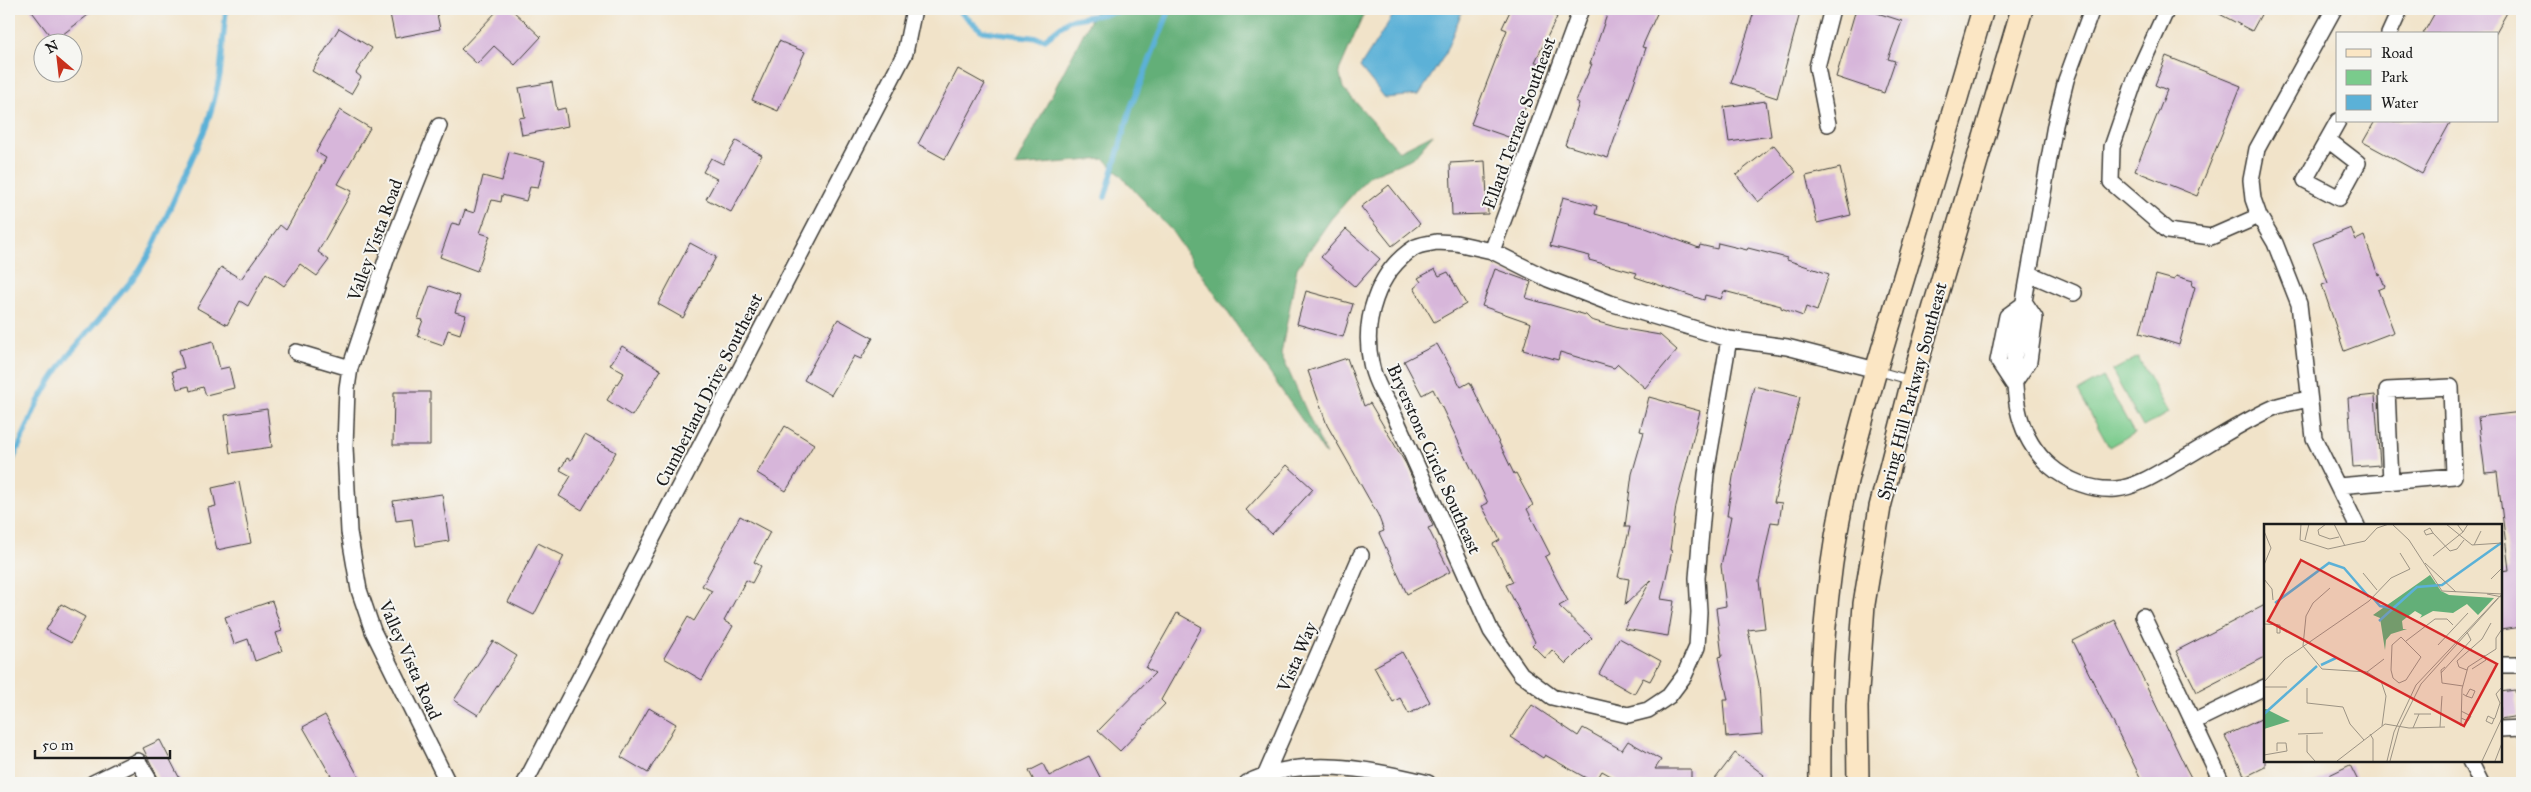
<svg xmlns="http://www.w3.org/2000/svg" width="2531" height="792" viewBox="0 0 2531 792" font-family="'IM FELL Great Primer',serif">
	<style>
		.green { fill: #7acb8c; stroke: #4b7454 }
		.forest { fill: #63af78; stroke: #40664a }
		.water { fill: #5bb1d7; stroke: #3c667a }
		.lines { fill: none; stroke-linecap: round; stroke-linejoin: round }
		.stream { stroke: #5bb1d7; stroke-width: 5.5 }
		.building { fill: #d7b6da }
		.lane-casing { stroke: #3c3a36; stroke-width: 10 }
		.street-casing { stroke: #3c3a36; stroke-width: 18 }
		.secondary-casing { stroke: #3c3a36; stroke-width: 24 }
		.lane { stroke: #fff; stroke-width: 8 }
		.street { stroke: #fff; stroke-width: 15 }
		.secondary { stroke: #fbe6c4; stroke-width: 21 }
		.labels { text-anchor: middle; dominant-baseline: central; stroke-width: 4; stroke-linejoin: round; paint-order: stroke }
		.street-label { font-size: 18px; fill: #1c1c1c; stroke: #f6f6f2 }
		.inset-river { fill: none; stroke: #5bb1d7; stroke-width: 2.5 }
		.inset-road { fill: none; stroke: #9c9384; stroke-width: 1 }
		.view { fill: #d62828; fill-opacity: 0.15; stroke: #d62828; stroke-width: 2.5 }
		.inset-edge { fill: none; stroke: #1c1c1c; stroke-width: 2.5 }
	</style>
	<rect width="100%" height="100%" fill="#f6f6f2"/>
	<filter id="ink" filterUnits="userSpaceOnUse"><feTurbulence type="fractalNoise" baseFrequency=".02" numOctaves="2"/><feDisplacementMap in="SourceGraphic" scale="10" xChannelSelector="R" yChannelSelector="G"/><feConvolveMatrix kernelMatrix="1 2 1 2 8 2 1 2 1" color-interpolation-filters="sRGB"/></filter>
	<filter id="wash" filterUnits="userSpaceOnUse"><feTurbulence type="fractalNoise" baseFrequency=".0096" numOctaves="4" result="noise"/><feDisplacementMap in="SourceGraphic" scale="20" xChannelSelector="R" yChannelSelector="G"/><feGaussianBlur stdDeviation="1.12" result="paint"/><feColorMatrix in="noise" values="0 0 0 0 0 0 0 0 0 0 0 0 0 0 0 0 0 1.4 0 .05"/><feComposite in="paint" operator="in"/></filter>
	<g filter="url(#wash)">
		<rect width="100%" height="100%" fill="#f1e3c9"/>
		<path class="green" d="M2138 357 2168 413 2143 427 2112 371Z
			M2103 377 2134 433 2109 447 2078 391Z"/>
		<path class="forest" d="M1096 9H1366L1339 71 1343 88 1399 151 1433 134 1413 158 1369 176 1331 219 1297 268 1281 354 1326 455 1171 230 1105 159 1015 166Z"/>
		<path class="water" d="M1397 9H1463L1444 56 1419 95 1385 98 1360 67Z"/>
		<g class="lines">
			<path class="stream" d="M854 9H872
				M957 9 982 31 1045 39 1069 20 1133 9
				M1105 197 1131 107 1170 9
				M9 469 38 402 52 379 67 357 137 274 151 251 206 127 214 101 220 75 226 9"/>
		</g>
		<g id="blocks">
			<path class="building" d="M30 9H96L54 41Z
				M389 9H436L440 29 395 38Z
				M499 9H511L541 37 515 65 494 46 477 64 461 49Z
				M1511 9H1540L1557 17 1535 62 1541 63 1514 139 1471 124 1507 30 1502 28Z
				M1609 9H1659L1642 47 1646 48 1608 158 1565 145 1579 103 1576 101 1592 64H1590Z
				M1755 9H1801L1777 98 1731 83Z
				M1856 9H1865L1902 21 1888 59 1895 61 1884 93 1836 77Z
				M2210 9H2264L2252 31Z
				M2437 9H2509L2495 34H2423Z
				M339 28 372 48 356 73 361 77 351 94 312 71Z
				M779 41 805 52 778 111 752 100Z
				M2166 56 2241 86 2197 196 2135 171 2167 90 2155 85Z
				M958 69 985 84 945 159 918 144Z
				M552 82 557 110 565 108 568 126 522 135 519 118 525 117 519 88Z
				M1766 101 1771 136 1729 142 1724 107Z
				M340 110 370 128 338 184 352 191 318 252 329 260 317 276 300 264 284 286 266 273 248 306 240 301 227 325 197 308 221 267 241 279 280 225 286 230 326 158 316 152Z
				M2375 121H2451L2422 174 2363 142Z
				M736 141 762 155 731 212 706 199 717 179 703 172 711 158 723 164Z
				M1774 145 1796 172 1758 202 1736 175Z
				M509 152 545 161 538 188 530 187 526 201 502 195 501 202 492 200 480 233 490 236 477 271 440 257 452 223 460 225 465 210 474 213 483 176 502 181Z
				M1485 161 1488 214 1452 215 1450 163Z
				M1840 168 1851 215 1817 223 1806 176Z
				M1389 185 1420 224 1392 246 1361 207Z
				M1563 197 1597 206 1595 214 1643 227 1699 248 1700 245 1717 249 1718 243 1747 250 1748 248 1787 258V260L1829 274 1817 311 1806 307 1803 316 1781 308V306L1724 291 1721 299 1705 295 1704 300 1635 277 1637 273 1589 260 1590 256 1550 246Z
				M2351 228 2356 240 2364 236 2378 275 2380 274 2385 287 2378 290 2394 332 2344 351 2322 285 2328 283 2313 243Z
				M1346 229 1380 259 1355 287 1321 257Z
				M690 243 716 257 683 318 658 304Z
				M1435 269 1439 276 1448 272 1466 304 1434 322 1414 288 1421 282 1418 278Z
				M1495 269 1531 282 1526 298 1586 315 1591 320 1619 328 1660 335 1677 350 1645 388 1618 364 1614 368 1560 352 1558 360 1523 350 1531 323 1482 306Z
				M2156 275 2174 280 2176 276 2193 281 2192 286 2195 287 2179 345 2140 333Z
				M430 286 460 296 455 312 466 315 460 334 448 330 443 345 417 336 423 320 418 319Z
				M1306 291 1353 304 1343 337 1297 324Z
				M838 319 873 338 861 359 854 356 831 395 804 380Z
				M213 341 220 369 229 367 234 388 206 395 203 387 190 391 189 386 177 389 172 371 184 368 179 350Z
				M1437 344 1461 387 1470 382 1514 474 1516 473 1533 505 1527 509 1550 554 1545 557 1568 601 1559 606 1592 638 1566 664 1552 650 1545 658 1532 645 1535 642 1506 585 1513 582 1493 544 1500 540 1482 506 1488 503 1433 389 1422 395 1404 361Z
				M622 346 661 370 632 416 607 400 624 373 610 365Z
				M1347 358 1364 406 1370 403 1406 464 1433 526 1428 528 1450 572 1407 594 1379 533 1384 531 1378 515 1327 425 1308 371Z
				M1754 386 1800 397 1774 502 1782 503 1779 523 1771 522 1759 581 1765 628 1748 630 1759 684 1762 734 1726 737 1723 700H1728L1719 657 1722 656 1716 608 1726 606 1721 566 1731 516H1727L1733 477Z
				M394 392H430V445H393Z
				M2375 395 2380 465 2353 467 2348 398Z
				M1649 397 1700 411 1676 506 1670 550 1672 551 1661 599 1674 601 1668 636 1624 629 1651 580 1625 605 1629 579 1618 577 1630 527H1625L1632 474 1644 432 1640 431Z
				M267 409 272 447 230 453 225 415Z
				M2522 412V627L2500 630V571L2509 570 2497 472 2485 473 2478 417Z
				M785 426 814 444 786 491 757 473Z
				M585 435 616 452 582 510 559 496 571 476 560 470 567 458 571 460Z
				M1287 465 1313 489 1272 534 1246 510Z
				M239 482 251 543 217 550 208 508 216 506 212 488Z
				M442 494 449 541 416 546 412 519 396 521 393 501Z
				M740 516 770 532 754 562 761 566 752 583 746 580 724 621 733 626 702 680 664 658 688 617 694 621 712 591 702 586Z
				M538 543 564 556 534 615 508 602Z
				M272 601 282 631 276 633 282 651 255 661 248 639 234 644 225 617Z
				M61 604 85 617 71 643 46 630Z
				M2265 605V657L2197 692 2176 651Z
				M1177 613 1202 627 1161 700 1165 704 1120 751 1098 731 1155 673 1146 668Z
				M2115 620 2186 768 2194 783H2143L2073 641Z
				M1619 638 1661 661 1650 681 1643 678 1634 694 1599 674Z
				M493 641 517 656 478 715 454 700Z
				M1402 652 1430 702 1409 714 1400 698 1393 702 1374 667Z
				M2515 690 2519 716 2500 719V692Z
				M1532 705 1578 736 1583 728 1622 750 1628 741 1661 760 1655 769H1691V783H1623L1602 771 1595 783 1545 755 1543 758 1511 737Z
				M649 708 676 724 648 773 621 757Z
				M325 715 362 783H335L303 727Z
				M2265 717V767L2245 777 2225 736Z
				M160 740 182 783 160 782 143 748Z
				M1735 753 1764 775 1758 783H1712Z
				M1089 756 1103 783H1035L1029 771 1043 764 1049 776Z
				M2350 765 2359 783H2313Z"/>
		</g>
	</g>
	<g filter="url(#ink)">
		<use href="#blocks" fill-opacity="0" stroke="#3c3a36" stroke-width="1"/>
		<g class="lines">
			<defs>
				<path id="lane" d="M1878 371 1910 380"/>
				<path id="street" d="M2092 9 2066 80 2055 125 2014 358C2014 398 2017 437 2050 466 2067 481 2093 491 2116 489 2136 487 2155 475 2172 465 2206 446 2239 423 2275 407 2285 403 2298 402 2308 399
					M2167 9 2136 77 2112 147 2111 182 2168 231 2211 237 2259 216
					M2334 9 2257 149 2251 180 2253 199 2259 216 2275 243 2299 304 2314 438 2357 526
					M2389 34 2399 12 2397 9
					M1828 124 1817 67 1832 9
					M439 126 387 257 350 368 347 388 345 447 349 532 359 590 373 631 448 783
					M2328 140 2358 163 2339 198 2305 180 2338 121
					M1436 242 1456 243 1492 251 1548 279 1610 303 1729 339 1706 474 1697 578 1699 612 1697 647 1684 676 1669 696 1648 710 1628 715 1552 697 1521 674 1491 631 1391 408C1382 394 1374 380 1371 363 1362 321 1377 272 1414 248 1420 244 1430 244 1436 242Z
					M1492 251 1581 9
					M2030 274 2074 293
					M1729 339 1787 347 1876 370
					M296 352 350 368
					M2014 383 2029 361 2035 318 2025 303
					M2013 384 1998 361 2007 316 2025 303
					M2338 486 2454 476 2451 387 2387 390 2391 482
					M2143 616 2222 783
					M2500 665H2522
					M2193 722 2265 687
					M2500 729 2522 728
					M2470 761 2481 783
					M1266 774 1361 555
					M93 783 138 761 151 783
					M525 783 905 53 914 9
					M1247 783C1301 755 1371 769 1428 783"/>
				<path id="secondary" d="M1820 783C1819 683 1824 583 1846 485 1862 415 1883 346 1904 277 1931 188 1957 98 1983 9
					M1858 783 1857 706 1864 604 1880 507 1912 381 2022 9"/>
			</defs>
			<use href="#lane" class="lane-casing"/>
			<use href="#street" class="street-casing"/>
			<use href="#secondary" class="secondary-casing"/>
			<use href="#lane" class="lane"/>
			<use href="#street" class="street"/>
			<use href="#secondary" class="secondary"/>
		</g>
	</g>
	<g class="labels">
		<g class="street-label">
			<text transform="translate(1519 123) rotate(-70)">Ellard Terrace Southeast</text>
			<text transform="translate(375 240) rotate(-70)">Valley Vista Road</text>
			<text transform="translate(709 390) rotate(-63)">Cumberland Drive Southeast</text>
			<text transform="translate(1912 391) rotate(-75)">Spring Hill Parkway Southeast</text>
			<text transform="translate(1434 459) rotate(66)">Bryerstone Circle Southeast</text>
			<text transform="translate(1297 657) rotate(-67)">Vista Way</text>
			<text transform="translate(410 660) rotate(66)">Valley Vista Road</text>
		</g>
	</g>
	<g transform="translate(2264 524)">
		<rect width="238" height="238" fill="#f1e3c9"/>
		<path d="M166 51 177 67 185 71 230 74 214 91 203 80 189 89 169 87 156 94 158 91 151 87 138 97 139 105H143L127 110 122 116 121 126 116 94 109 91ZM0 185H2L26 197 0 205Z" fill="#63af78"/>
		<path class="inset-river" d="M109 74 116 82 127 84M11 79 65 39 80 44 105 73M115 97 153 63 178 61 237 19M57 141 72 134M0 190 53 142"/>
		<path class="inset-road" d="M37 0 36 16 64 25 101 17 113 4 125 0M62 0 54 6 55 11 66 15 75 13M70 0 81 22M182 0 208 21 238 19M193 0 199 8 204 0M0 7 7 24 0 41M169 9 166 4 160 7 162 11 169 9 186 27 193 25 200 16M41 16 45 0M210 21 217 7M169 32 199 8M161 39 192 68M99 49 113 66M0 55 8 65 9 76M227 55 238 44M66 64 49 79 42 92 39 122 58 145 103 148 117 157 122 172 118 202M223 70 238 73M0 100H1L16 101V109H13V100M137 113 157 133 142 156 135 159 129 154 127 146 128 121ZM142 117 171 95H183L189 101M174 121 204 89M232 125V114L238 105M181 143 177 146 178 159 199 162M208 145 222 136 220 131M203 146 195 143 193 137 218 115 227 99M103 148 120 135M177 149 207 116 203 108M0 158 21 135 105 77 127 54 146 45 136 29M0 163H23M43 164V179L79 183 86 200 100 216M199 170 202 172 208 174 211 167 206 165 202 172M150 190H167M197 194 204 197 207 192 197 187M230 195 224 192 222 197 228 200 230 195 231 194 236 179 232 170 238 163M197 202 198 165 204 143 232 125M176 203 178 172M149 204 155 190M34 210 59 209M106 210 109 215V237M43 211V228L51 237M0 231 23 227 22 219H13V227M73 237 121 200 145 204 181 203M123 237 130 208 152 161 234 74M126 237 135 204 157 160 238 70 178 67 145 16 128 0M218 237 238 194M231 237 238 219"/>
		<path class="view" d="M37 36 233 140 200 202 4 97Z"/>
		<rect width="238" height="238" class="inset-edge"/>
	</g>
	<rect width="2531" height="792" fill="none" stroke="#f6f6f2" stroke-width="30"/>
	<rect x="2336" y="32" width="162" height="90" fill="#f6f6f2" stroke="#9f9f9c"/>
	<rect x="2346" y="49" width="25" height="8" fill="#fbe6c4" stroke="#9f9f9c"/>
	<text x="2381" y="58" font-size="15" fill="#1c1c1c">Road</text>
	<rect x="2346" y="70" width="25" height="15" fill="#7acb8c" stroke="#9f9f9c"/>
	<text x="2381" y="82" font-size="15" fill="#1c1c1c">Park</text>
	<rect x="2346" y="95" width="25" height="15" fill="#5bb1d7" stroke="#9f9f9c"/>
	<text x="2381" y="108" font-size="15" fill="#1c1c1c">Water</text>
	<g transform="translate(58 58) rotate(332)"><circle r="24" fill="#f6f6f2" stroke="#9f9f9c"/>
	<path d="M0-4L9 19L0 12L-9 19Z" fill="#c8321e"/>
	<text y="-8" font-size="14" font-weight="bold" text-anchor="middle" fill="#1c1c1c">N</text>
	</g>
	<path d="M35 750v8h135v-8" fill="none" stroke="#1c1c1c" stroke-width="2.5"/>
	<text x="42" y="750" font-size="15" fill="#1c1c1c" stroke="#f6f6f2" stroke-width="4" paint-order="stroke">50 m</text>
</svg>
